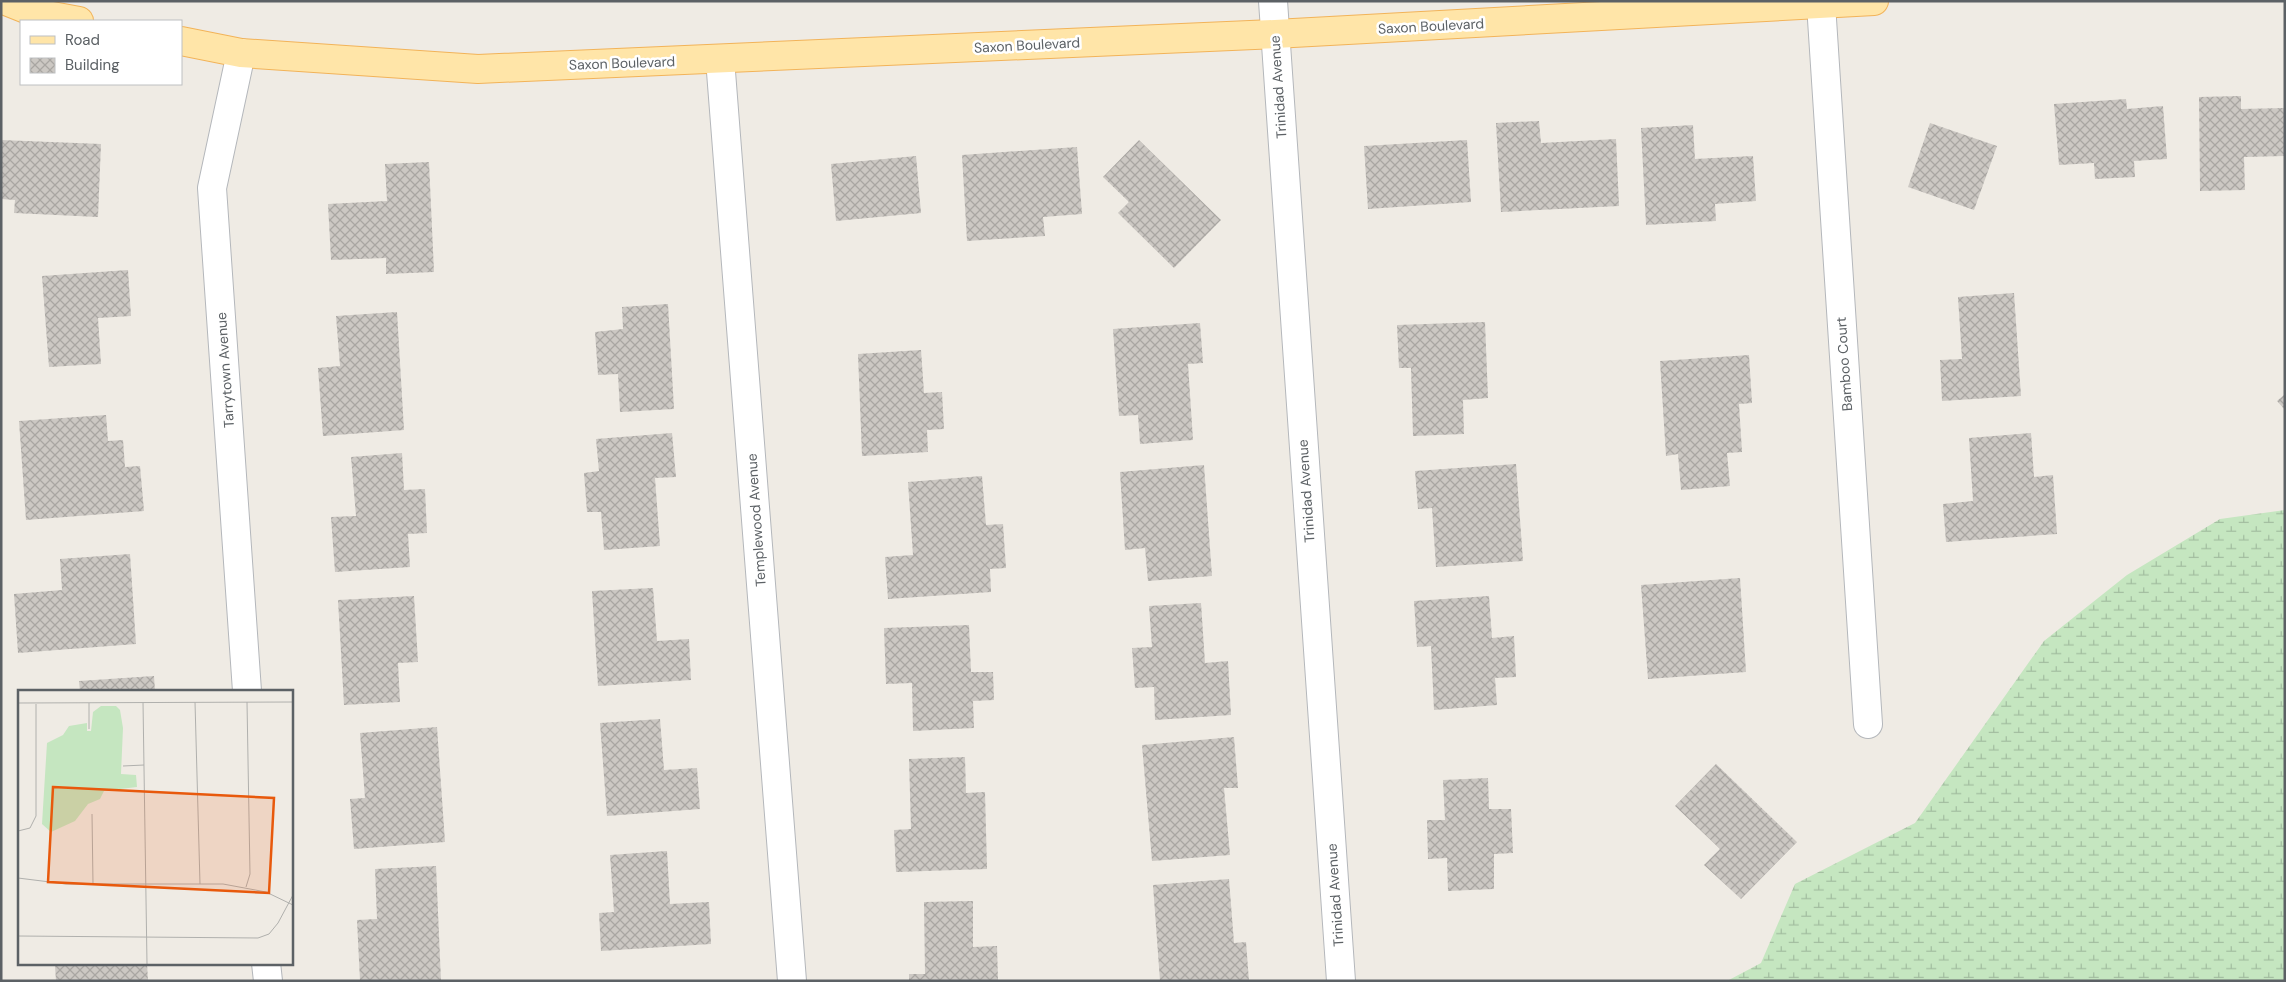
<svg xmlns="http://www.w3.org/2000/svg" width="2286" height="982" viewBox="0 0 2286 982" font-family="'DM Sans',sans-serif">
	<style>
		.wetland { fill: url(#wetland-marsh) }
		.building { fill: url(#building-cross-hatch) }
		.lines { fill: none; stroke-linecap: round; stroke-linejoin: round }
		.minor-casing { stroke: #b4b7bb; stroke-width: 30 }
		.major-casing { stroke: #f2b359; stroke-width: 30 }
		.minor { stroke: #fff; stroke-width: 28 }
		.major { stroke: #ffe5a8; stroke-width: 28 }
		.labels { text-anchor: middle; dominant-baseline: central; stroke-width: 5; stroke-linejoin: round; paint-order: stroke }
		.street-label { font-size: 14px; fill: #5c6165; stroke: #fff }
		.inset-road { fill: none; stroke: #b0b0ad; stroke-width: 1 }
		.view { fill: #e8590c; fill-opacity: 0.15; stroke: #e8590c; stroke-width: 2.5 }
		.inset-edge { fill: none; stroke: #5c6165; stroke-width: 2.5 }
	</style>
	<defs>
		<pattern id="wetland-marsh" width="20" height="14" patternUnits="userSpaceOnUse" patternTransform="scale(1.25)"><rect width="20" height="14" fill="#c5e6c0"/><path d="M1 5h8M5 5V1M11 12h8M15 12V8" fill="none" stroke="#a3bea0"/></pattern>
		<pattern id="building-cross-hatch" width="8" height="8" patternUnits="userSpaceOnUse" patternTransform="scale(1.25)"><rect width="8" height="8" fill="#ccc8c3"/><path d="M0 0l8 8M0 8l8-8" fill="none" stroke="#a9a6a2"/></pattern>
	</defs>
	<rect width="100%" height="100%" fill="#efebe4"/>
	<path class="wetland" d="M2285 510V981H1727L1761 963 1795 884 1915 823 2044 641 2127 575 2220 519Z"/>
	<path class="building" d="M2241 96V109L2285 108V156L2244 157 2245 190 2200 191 2199 97Z
		M2126 99 2127 109 2163 106 2167 159 2134 161 2135 177 2095 179 2094 163 2059 165 2054 104Z
		M1539 121 1541 143 1616 139 1619 206 1501 212 1496 123Z
		M1930 123 1997 146 1974 210 1908 187Z
		M1693 125 1695 159 1753 156 1756 201 1715 204 1716 221 1646 225 1641 128Z
		M1 140 101 144 98 217 14 213 15 200 1 199Z
		M1139 140 1221 220 1174 268 1118 213 1129 202 1103 177Z
		M1467 140 1471 202 1368 209 1364 146Z
		M1077 147 1082 214 1043 217 1045 236 967 241 962 155Z
		M916 156 921 213 836 221 831 164Z
		M429 162 434 272 386 274V258L331 260 328 204 387 201 385 164Z
		M128 270 131 316 98 318 101 364 49 367 42 276Z
		M2014 293 2021 396 1942 401 1940 360 1962 359 1958 297Z
		M668 304 674 409 620 412 618 374 598 375 595 332 623 329 622 307Z
		M397 312 404 430 323 436 318 368 340 366 336 316Z
		M1485 322 1488 398 1463 400 1464 434 1413 436 1411 368H1399L1397 325Z
		M1200 323 1203 363 1188 364 1193 440 1140 444 1138 415 1119 416 1113 329Z
		M921 350 924 393 942 392 944 429 927 430 928 452 862 456 858 354Z
		M1749 355 1752 403 1739 404 1742 452 1727 453 1730 486 1681 490 1678 454 1666 456 1660 361Z
		M2285 394V410L2277 401Z
		M106 415 108 441 123 440 125 467 140 466 144 511 26 520 19 421Z
		M672 433 676 477 655 478 660 546 604 550 601 512H587L584 473 599 471 596 439Z
		M2031 433 2034 477 2053 475 2057 534 1946 542 1943 504 1973 501 1969 438Z
		M402 453 404 490 425 489 427 533 408 534 410 567 335 572 331 517 356 516 351 457Z
		M1516 464 1523 561 1436 567 1432 508 1418 509 1415 471Z
		M1204 465 1212 576 1148 581 1145 548 1125 550 1120 472Z
		M982 476 986 525 1003 524 1006 568 990 569 991 592 888 599 885 557 913 555 908 482Z
		M130 554 136 644 18 653 14 594 62 590 60 559Z
		M1740 578 1746 672 1648 679 1641 585Z
		M653 588 657 641 689 639 691 680 598 686 592 591Z
		M414 596 418 662 398 663 400 702 344 705 338 600Z
		M1489 596 1492 638 1514 636 1516 677 1495 678 1497 705 1434 710 1431 646 1417 647 1414 601Z
		M1201 603 1205 663 1228 661 1231 715 1155 720 1154 687 1135 688 1132 648 1152 647 1149 606Z
		M969 625 971 672H993L994 700 973 701 974 728 913 731 912 683 886 684 884 628Z
		M154 676 155 691H80L79 681Z
		M660 719 664 770 697 768 700 809 607 816 600 723Z
		M437 727 445 842 354 849 350 799 365 798 360 733Z
		M1234 737 1238 788H1224L1230 855 1152 861 1142 745Z
		M965 757 966 793 985 792 987 869 896 872 894 830 911 829 909 759Z
		M1716 764 1797 842 1741 899 1704 865 1720 849 1675 806Z
		M1488 778 1489 809H1511L1513 853 1494 854V889L1448 891 1447 858 1428 859 1427 820H1445L1443 780Z
		M667 851 670 904 709 902 711 944 601 951 599 913 614 912 610 855Z
		M436 866 441 981H360L357 920 377 919 375 869Z
		M1229 879 1234 943 1246 942 1249 981H1160L1153 885Z
		M973 901V947L997 946 998 980 909 981V974H925L924 902Z
		M95 963H147L148 981H56L55 966Z"/>
	<g class="lines">
		<defs>
			<path id="minor" d="M1273 1 1341 981
				M1821 4 1868 724
				M241 53 212 188 247 691
				M720 59 792 981
				M266 963 268 981"/>
			<path id="major" d="M6 1 36 13 79 21
				M181 41 241 53 478 69 1275 34 1874 1"/>
		</defs>
		<use href="#minor" class="minor-casing"/>
		<use href="#major" class="major-casing"/>
		<use href="#minor" class="minor"/>
		<use href="#major" class="major"/>
	</g>
	<g class="labels">
		<g class="street-label">
			<text transform="translate(1431 26) rotate(-3)">Saxon Boulevard</text>
			<text transform="translate(1027 45) rotate(-3)">Saxon Boulevard</text>
			<text transform="translate(622 63) rotate(-2)">Saxon Boulevard</text>
			<text transform="translate(1278 87) rotate(-94)">Trinidad Avenue</text>
			<text transform="translate(1844 364) rotate(-94)">Bamboo Court</text>
			<text transform="translate(225 370) rotate(-94)">Tarrytown Avenue</text>
			<text transform="translate(1306 491) rotate(-94)">Trinidad Avenue</text>
			<text transform="translate(756 520) rotate(-94)">Templewood Avenue</text>
			<text transform="translate(1335 895) rotate(-94)">Trinidad Avenue</text>
		</g>
	</g>
	<g transform="translate(18 690)">
		<rect width="275" height="275" fill="#efebe4"/>
		<path d="M83 16H98L102 20 105 38 103 84 118 85 119 97 86 101 82 109 70 114 57 131 33 142 24 134 29 53 45 45 51 36 69 33V41H73L75 22Z" fill="#c5e6c0"/>
		<path class="inset-road" d="M125 12 129 274M177 12 182 194M0 13 275 12M71 13V39M105 76 126 75M74 124 75 194M0 141 12 138 18 126V14M0 188 48 194H205L248 202 275 215M228 197 232 184 229 12M0 246 240 248 251 244 260 233 275 205"/>
		<path class="view" d="M35 97 256 108 251 203 30 192Z"/>
		<rect width="275" height="275" class="inset-edge"/>
	</g>
	<rect width="2286" height="982" fill="none" stroke="#5c6165" stroke-width="5"/>
	<rect x="20" y="20" width="162" height="65" fill="#ffffff" stroke="#bec0c1"/>
	<rect x="30" y="36" width="25" height="8" fill="#ffe5a8" stroke="#bec0c1"/>
	<text x="65" y="45" font-size="15" fill="#5c6165">Road</text>
	<rect x="30" y="58" width="25" height="15" fill="url(#building-cross-hatch)" stroke="#bec0c1"/>
	<text x="65" y="70" font-size="15" fill="#5c6165">Building</text>
</svg>
